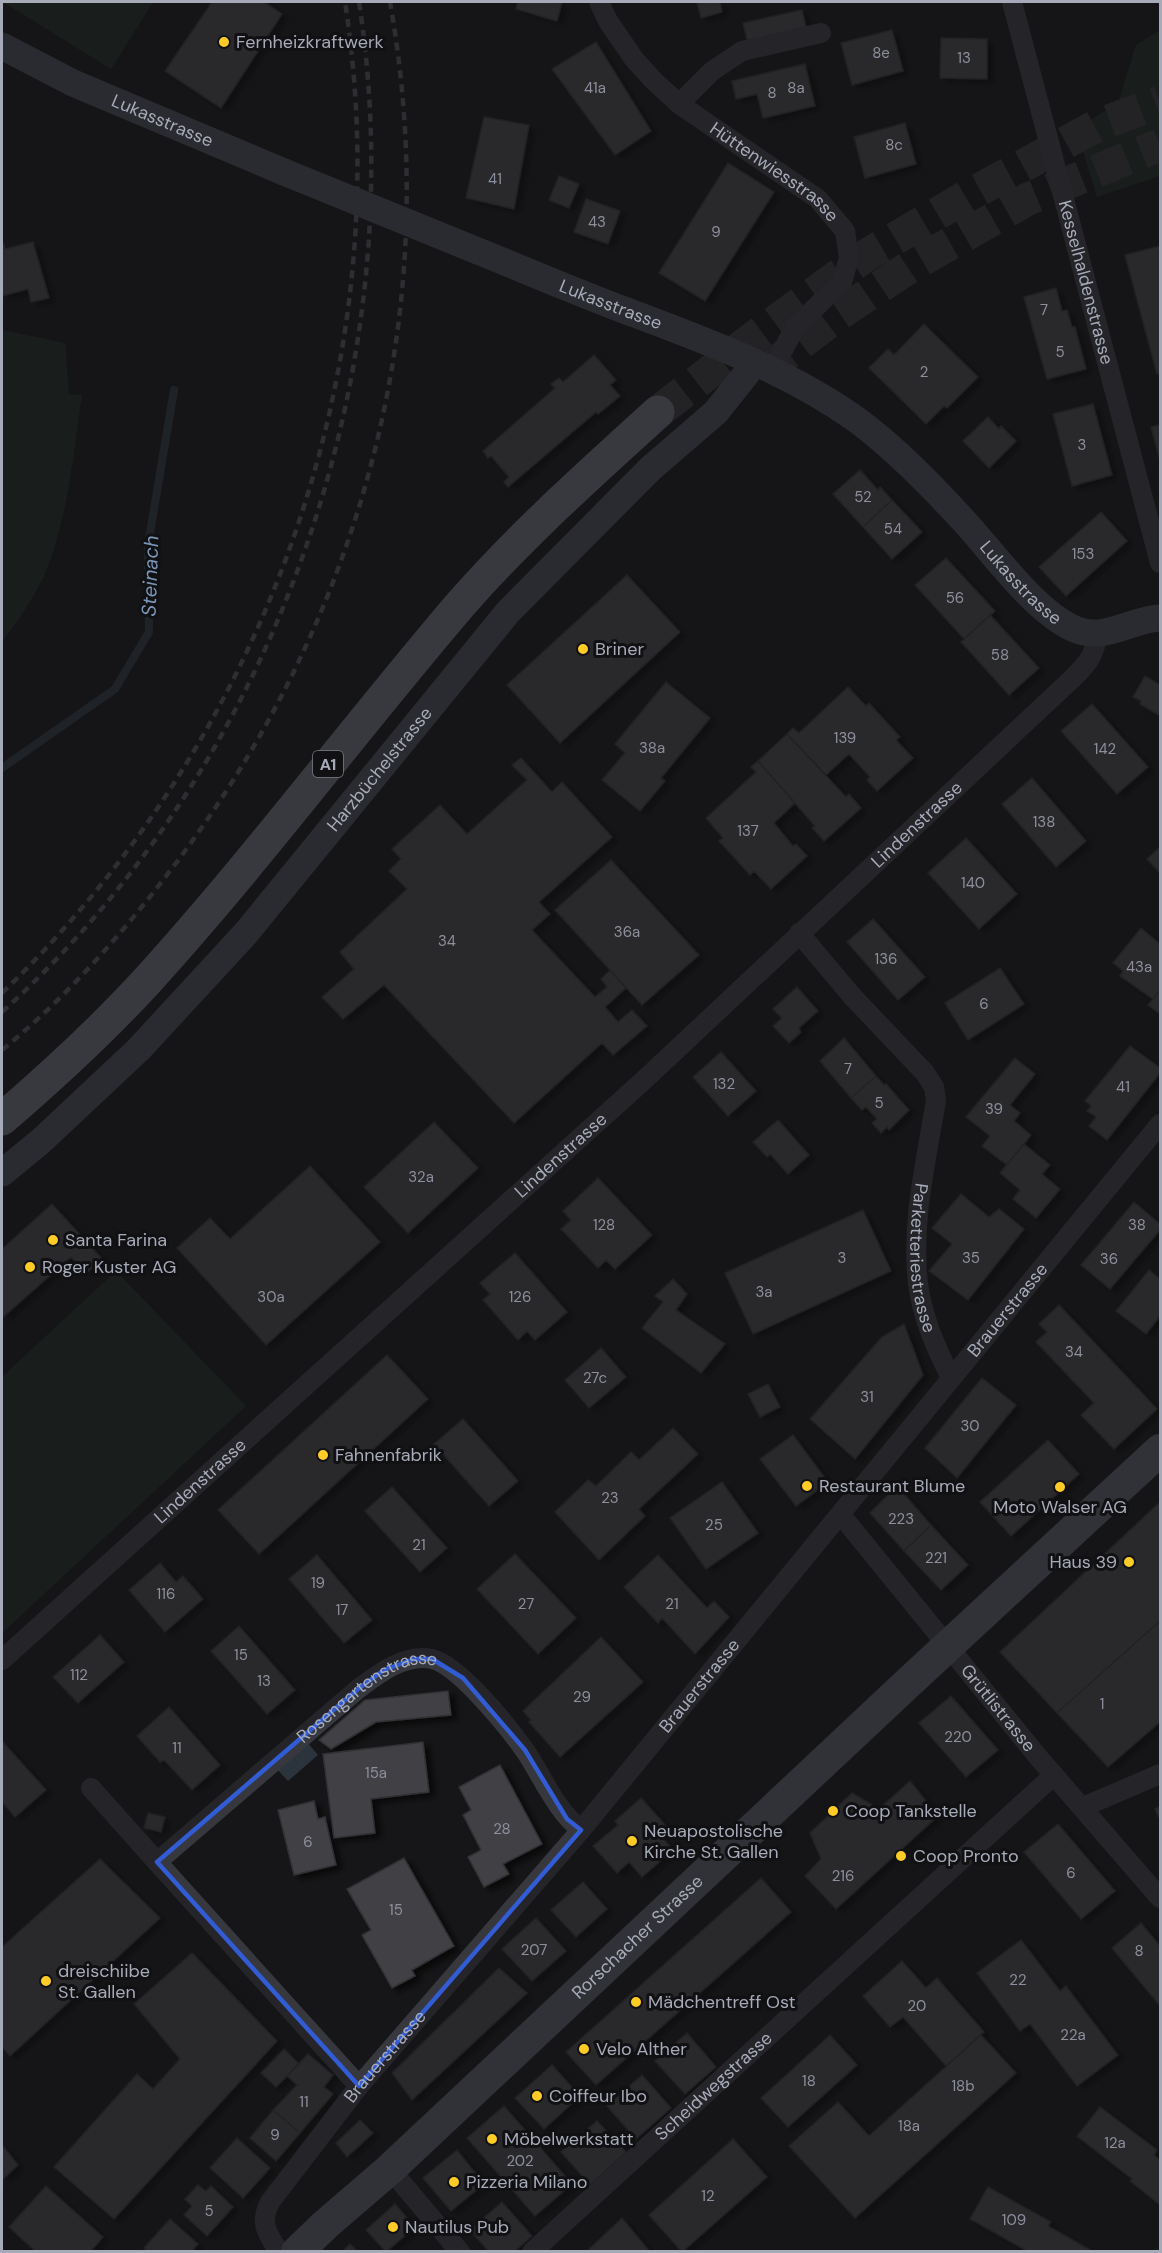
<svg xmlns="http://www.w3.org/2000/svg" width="1162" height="2253" viewBox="0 0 1162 2253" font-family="'DM Sans',sans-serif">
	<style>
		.green { fill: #1e2720 }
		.water { fill: #2b333d }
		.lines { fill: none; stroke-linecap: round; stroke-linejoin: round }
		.stream { stroke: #2b333d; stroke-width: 8 }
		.building { fill: #404045; stroke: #303034; stroke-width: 1.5; filter: url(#shadow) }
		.highway-tunnel { stroke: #333438; stroke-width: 33; stroke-dasharray: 33 16; stroke-linecap: butt }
		.street { stroke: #37373e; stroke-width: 20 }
		.secondary { stroke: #44464e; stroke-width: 27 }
		.primary { stroke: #52545d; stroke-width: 32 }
		.highway { stroke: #62646f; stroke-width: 33 }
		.rail { stroke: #494b53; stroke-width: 4.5; stroke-dasharray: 8 6; stroke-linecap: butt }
		.secondary-bridge { stroke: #44464e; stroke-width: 27 }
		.marked { fill: none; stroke: #325cd3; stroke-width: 4.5; stroke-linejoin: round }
		.poi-dot { fill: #ffcc27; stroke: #111113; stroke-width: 2 }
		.labels { text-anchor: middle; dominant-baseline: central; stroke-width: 6; stroke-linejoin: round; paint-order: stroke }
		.number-label { font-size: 15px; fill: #8d909c }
		.shield { fill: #111113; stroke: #7a7d87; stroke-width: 1.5 }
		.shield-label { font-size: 16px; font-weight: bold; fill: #a7abb9 }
		.poi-label { font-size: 18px; fill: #a7abb9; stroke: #111113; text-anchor: start }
		.street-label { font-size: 18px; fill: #a7abb9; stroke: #111113 }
		.water-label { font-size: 20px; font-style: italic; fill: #7b95b7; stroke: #111113 }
	</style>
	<defs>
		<filter id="shadow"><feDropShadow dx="6" dy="4" stdDeviation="3" flood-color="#0009"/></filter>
	</defs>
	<rect width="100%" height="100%" fill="#161618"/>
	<path class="green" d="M3 2H153L111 69Z
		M1160 30V176L1097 197 1076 129 1118 103 1136 45Z
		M2 330 65 343 69 394 82 395C73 455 68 519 44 576 33 599 17 622 2 642Z
		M116 1271 246 1406 2 1633V1377Z"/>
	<path class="water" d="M307 1742 318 1755 288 1781 277 1769Z"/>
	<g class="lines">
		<path class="stream" d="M2 768 115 689 149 632 148 545 174 390"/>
	</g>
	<path class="building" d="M212 2H264L282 14 221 108 165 71Z
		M518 2H562L557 21 516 9Z
		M697 2H720L722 12 701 18Z
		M802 10 807 31 748 44 743 23Z
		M892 30 903 71 852 85 841 43Z
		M941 38 987 39V79L940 78Z
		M596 42 651 131 615 155 552 69Z
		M805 64 815 106 763 118 757 94 736 99 732 81Z
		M484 117 529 125 514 209 466 198Z
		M905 123 916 164 865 178 854 137Z
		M728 163 774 192 705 301 659 273Z
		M559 176 579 184 569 208 549 200Z
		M586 199 620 211 608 244 574 232Z
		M33 242 49 298 31 302 28 289 2 296V245L4 244 5 249Z
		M1160 246V373L1157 374 1125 255Z
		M1056 288 1062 311 1067 310 1072 327H1075L1086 369 1047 379 1024 297Z
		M924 324 978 377 947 408 944 406 926 424 869 368 888 349 894 355Z
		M594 355 616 380 610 385 620 396 598 414 596 412 508 487 504 482 509 477 491 456 488 458 483 451 555 388 551 384 559 378 563 382Z
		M1093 404 1112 475 1072 486 1053 414Z
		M988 417 999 429 1001 426 1016 441 989 468 963 441Z
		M1160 425V460L1151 427Z
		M860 470 878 490 880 487 892 500 863 527 833 494Z
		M892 500 922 532 892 559 863 527Z
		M1101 512 1127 541 1066 596 1039 567Z
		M946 558 995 611 964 639 915 585Z
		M627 575 680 632 560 743 507 685Z
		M990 615 1039 668 1009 695 961 642Z
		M1145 676 1160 685V716L1140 704 1141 701 1133 697Z
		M666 682 710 718 661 778 665 781 640 811 602 780 625 753 615 744Z
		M848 687 866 706 869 703 900 737 896 740 913 758 877 791 867 780 870 777 849 754 826 775 787 734 793 728 799 733Z
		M1092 704 1148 767 1117 794 1061 731Z
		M787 734 846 797 849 794 861 808 824 841 812 828 815 826 758 761Z
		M521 758 552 792 562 782 612 837 539 902 550 914 532 930 595 997 607 987 601 979 610 970 626 988 605 1007 618 1022 632 1010 647 1026 613 1055 602 1043 514 1123 384 985 343 1019 322 997 354 969 340 952 407 889 389 871 401 859 392 849 440 805 467 834 527 780 512 765Z
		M758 761 795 803 774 823 793 846 796 844 807 856 771 889 754 871 750 875 719 841 723 838 706 818 756 772 751 767Z
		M1032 778 1086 841 1056 867 1002 804Z
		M966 838 1017 894 979 929 928 873Z
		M1160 847V873L1147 859Z
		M611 860 699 955 642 1005 555 910Z
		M873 919 925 977 898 1000 847 942Z
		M1141 928 1160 944V990L1153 999 1120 976 1123 971 1113 963Z
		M1000 968 1024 1004 968 1040 945 1003Z
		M797 987 818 1011 799 1028 801 1032 789 1043 773 1026 782 1018 773 1009Z
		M1160 990V1014L1148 1005Z
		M844 1038 876 1076 851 1098 820 1061Z
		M1130 1046 1160 1068V1073L1107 1140 1089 1126 1096 1117 1087 1111 1091 1106 1085 1101Z
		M721 1052 756 1091 728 1116 693 1077Z
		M1015 1058 1035 1074 1010 1105 1020 1113 1014 1121 1031 1135 1007 1165 982 1146 990 1136 966 1117Z
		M876 1076 884 1085 886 1084 909 1110 889 1130 887 1127 881 1133 872 1123 877 1119 866 1107 862 1110 851 1098Z
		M778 1120 809 1155 788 1174 770 1154 767 1157 753 1142Z
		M434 1122 478 1168 408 1233 364 1187Z
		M1024 1144 1050 1165 1042 1174 1060 1189 1036 1218 1013 1199 1020 1190 1000 1173Z
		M310 1166 380 1242 266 1345 177 1248 210 1218 230 1239Z
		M598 1178 652 1235 615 1269 606 1260 598 1268 561 1229 571 1220 563 1211Z
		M961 1194 989 1217 999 1209 1024 1229 968 1300 929 1271 952 1244 932 1228Z
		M1134 1202 1160 1224V1230L1110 1289 1081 1265Z
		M52 1204 103 1260 86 1273 71 1257 2 1318V1249Z
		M863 1210 891 1271 753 1334 725 1273Z
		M515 1253 567 1312 535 1340 527 1331 518 1340 483 1300 490 1294 480 1283Z
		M1149 1270 1160 1279V1316L1146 1334 1116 1311Z
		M673 1279 687 1294 676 1310 725 1344 701 1373 642 1328 663 1302 655 1296Z
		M1059 1305 1157 1409 1114 1449 1081 1415 1094 1403 1036 1342 1047 1332 1039 1324Z
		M904 1324 923 1375 855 1459 810 1419 882 1337Z
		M601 1348 626 1377 589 1408 565 1380Z
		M387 1355 428 1399 259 1554 218 1510Z
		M982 1378 1016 1405 957 1478 925 1448Z
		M768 1384 780 1407 760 1417 748 1394Z
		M463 1419 518 1481 489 1506 434 1444Z
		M673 1428 698 1454 639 1509 645 1516 599 1560 555 1512 588 1480 596 1486 631 1452 639 1460Z
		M793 1435 828 1482 796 1506 760 1459Z
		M1048 1440 1079 1474 1011 1536 980 1502Z
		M722 1482 758 1533 706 1569 670 1518Z
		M897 1486 931 1525 904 1551 870 1513Z
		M392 1487 447 1548 420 1572 365 1511Z
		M1160 1502V1621L1057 1713 1000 1652Z
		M931 1525 968 1565 941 1590 904 1551Z
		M515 1554 576 1618 538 1654 477 1589Z
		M317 1555 372 1620 344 1643 289 1579Z
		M658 1555 707 1608 714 1601 729 1617 695 1654 662 1618 658 1623 624 1587Z
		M160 1563 176 1582 183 1576 203 1599 165 1632 129 1590Z
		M1160 1621V1722L1108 1767 1057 1713Z
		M239 1626 295 1690 267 1714 211 1651Z
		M100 1635 124 1662 78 1703 53 1677Z
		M601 1637 643 1682 560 1757 529 1722 531 1720 523 1711Z
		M448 1691 451 1715 376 1722 331 1749 319 1740 365 1700Z
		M951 1696 998 1750 966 1777 919 1723Z
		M169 1707 220 1765 192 1790 164 1760 160 1762 137 1736Z
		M2 1741 46 1790 15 1817 2 1802Z
		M423 1742 429 1792 371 1799 375 1833 334 1838 323 1754Z
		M500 1765 542 1844 503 1864 509 1874 484 1887 468 1857 481 1850 463 1815 471 1810 459 1787Z
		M910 1781 938 1816 836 1909 805 1876 821 1859 810 1833 852 1793 879 1809Z
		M641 1798 668 1828 660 1835 673 1850 642 1877 629 1862 617 1873 593 1846 618 1825 615 1821Z
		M314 1801 318 1819 325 1817 336 1865 294 1875 278 1810Z
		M1160 1806V1820L1155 1809Z
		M148 1813 165 1817 161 1832 144 1828Z
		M1058 1824 1115 1891 1081 1919 1024 1852Z
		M404 1858 454 1946 412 1970 415 1976 392 1988 362 1935 371 1930 347 1889Z
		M100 1859 160 1918 10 2056 2 2047V1947Z
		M761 1878 791 1912 596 2085 566 2052Z
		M583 1882 607 1909 576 1937 551 1910Z
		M536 1918 566 1951 532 1981 502 1949Z
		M1141 1923 1160 1946V2006L1112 1948Z
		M1021 1940 1060 1991 1066 1986 1118 2055 1077 2086 1030 2024 1020 2031 977 1973Z
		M192 1953 277 2041 114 2219 54 2167 137 2074 153 2089 180 2059 134 2004Z
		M902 1961 926 1988 937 1978 984 2032 946 2066 903 2017 890 2027 863 1996Z
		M499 1968 527 1993 412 2100 392 2073Z
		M687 2033 716 2067 685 2094 655 2061Z
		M830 2035 857 2065 788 2127 761 2098Z
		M981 2035 1016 2073 855 2218 789 2146 838 2102 869 2136Z
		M284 2049 299 2064 276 2087 261 2073Z
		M308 2054 333 2075 324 2087 333 2094 300 2133 273 2110 297 2085 287 2076Z
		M552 2065 580 2096 544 2129 515 2098Z
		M642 2075 671 2108 636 2139 607 2106Z
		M504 2106 572 2184 535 2216 467 2138Z
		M1100 2107 1157 2150 1154 2155 1160 2160V2205L1130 2181 1132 2179 1077 2136Z
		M273 2110 300 2133 276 2161 250 2138Z
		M360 2120 373 2133 347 2157 336 2143Z
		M597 2121 626 2152 590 2185 561 2152Z
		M237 2138 270 2168 243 2198 210 2168Z
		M733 2139 767 2177 682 2252 649 2215Z
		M2 2145 18 2165 2 2180Z
		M457 2150 484 2184 451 2211 423 2178Z
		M198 2185 206 2191 211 2186 233 2207 207 2236 184 2215 192 2206 185 2199Z
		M46 2186 103 2237 90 2252H36L9 2227Z
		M988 2187 1051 2222 1048 2226 1094 2252H1029L970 2219Z
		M502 2202 532 2236 514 2252H489L470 2230Z
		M395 2204 415 2227 386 2252 366 2230Z
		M622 2218 650 2252H586Z
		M170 2219 198 2244 191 2252H148L144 2248Z
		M350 2244 358 2252H342Z"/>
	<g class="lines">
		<path class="highway-tunnel" d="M762 373 839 314 911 266 1028 199 1160 145
			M658 412 757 335 865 256 969 195 1098 125 1160 102"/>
		<g class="street">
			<path id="s1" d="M599 2 608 21 634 59 653 80 679 104 818 199 845 231 849 258 842 282 795 327 772 371"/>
			<path id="s2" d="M1012 2 1160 563"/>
			<path d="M679 104 712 71 742 51 821 33"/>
			<path id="s3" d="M799 933 852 996 925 1073 934 1087 936 1101C926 1161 911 1222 918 1283 922 1317 936 1348 951 1378"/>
			<path id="s4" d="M841 1515 1039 1758 1160 1898"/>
			<path id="s5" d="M2 1660 644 1080 1073 678C1089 662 1094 656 1098 633"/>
			<path d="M91 1788 157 1862"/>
			<path d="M1083 1807 1160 1774"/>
			<path id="s6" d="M359 2086 157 1862 358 1689C378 1674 405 1653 432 1659 459 1665 510 1729 526 1752 543 1778 556 1810 581 1830"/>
			<path d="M390 2169 460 2252"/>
			<path id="s7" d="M279 2252C267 2233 259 2223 270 2202L359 2086 581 1830 1160 1124"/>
			<path id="s8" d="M532 2252 1054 1775"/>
		</g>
		<g class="secondary">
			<path id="s9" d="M2 46 73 83 284 172"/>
			<path id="s10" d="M468 247C520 268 571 290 624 310 704 340 787 370 857 420 896 449 930 484 963 520 993 552 1036 614 1077 630 1105 641 1133 619 1160 618"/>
			<path id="s11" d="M2 1173 41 1141 139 1049 246 933 508 612 650 469 716 412 747 373 752 362"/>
		</g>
		<path class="primary" id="s12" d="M297 2252 325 2225 390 2169 908 1683 1160 1450"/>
		<path class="highway" d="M2 1119C52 1076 101 1031 146 982 256 861 354 729 460 605 521 535 590 474 658 412"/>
		<path class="rail" d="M2 993C265 740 401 365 345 2
			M2 1012C277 764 415 367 359 2
			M2 1050C62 1001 116 941 163 880 359 629 446 317 390 2"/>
		<path class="secondary-bridge" d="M284 172 468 247"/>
	</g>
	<path d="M0 0H1162V2253H0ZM414 1659H432L463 1678 525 1750 567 1819 581 1830 359 2086 157 1862 358 1689 384 1670Z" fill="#161618" fill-opacity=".55" fill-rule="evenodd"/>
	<path class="marked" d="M414 1659H432L463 1678 525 1750 567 1819 581 1830 359 2086 157 1862 358 1689 384 1670Z"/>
	<g class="poi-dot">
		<circle cx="224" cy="42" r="6"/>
		<circle cx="583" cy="649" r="6"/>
		<circle cx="53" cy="1240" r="6"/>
		<circle cx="30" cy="1267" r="6"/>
		<circle cx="323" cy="1455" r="6"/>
		<circle cx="807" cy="1486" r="6"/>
		<circle cx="1060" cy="1487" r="6"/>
		<circle cx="1129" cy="1562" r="6"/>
		<circle cx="833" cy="1811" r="6"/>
		<circle cx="632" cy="1841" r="6"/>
		<circle cx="901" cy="1856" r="6"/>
		<circle cx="46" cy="1981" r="6"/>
		<circle cx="636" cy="2002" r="6"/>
		<circle cx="584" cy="2049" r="6"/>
		<circle cx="537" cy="2096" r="6"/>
		<circle cx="492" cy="2139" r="6"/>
		<circle cx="454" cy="2182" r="6"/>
		<circle cx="393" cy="2227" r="6"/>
	</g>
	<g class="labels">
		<g class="number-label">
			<text x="881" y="53">8e</text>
			<text x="964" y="58">13</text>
			<text x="595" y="88">41a</text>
			<text x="796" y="88">8a</text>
			<text x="772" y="93">8</text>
			<text x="894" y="145">8c</text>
			<text x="495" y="179">41</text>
			<text x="597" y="222">43</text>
			<text x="716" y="232">9</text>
			<text x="1044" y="310">7</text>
			<text x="1060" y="352">5</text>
			<text x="924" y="372">2</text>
			<text x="1082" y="445">3</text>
			<text x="863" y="497">52</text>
			<text x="893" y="529">54</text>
			<text x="1083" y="554">153</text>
			<text x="955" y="598">56</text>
			<text x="1000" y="655">58</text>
			<text x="845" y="738">139</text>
			<text x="652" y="748">38a</text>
			<text x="1105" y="749">142</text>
			<text x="1044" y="822">138</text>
			<text x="748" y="831">137</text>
			<text x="973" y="883">140</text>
			<text x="627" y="932">36a</text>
			<text x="447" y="941">34</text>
			<text x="886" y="959">136</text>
			<text x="1139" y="967">43a</text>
			<text x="984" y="1004">6</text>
			<text x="848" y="1069">7</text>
			<text x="724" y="1084">132</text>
			<text x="1123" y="1087">41</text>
			<text x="879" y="1103">5</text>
			<text x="994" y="1109">39</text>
			<text x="421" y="1177">32a</text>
			<text x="604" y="1225">128</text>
			<text x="1137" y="1225">38</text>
			<text x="842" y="1258">3</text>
			<text x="971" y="1258">35</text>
			<text x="1109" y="1259">36</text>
			<text x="764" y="1292">3a</text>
			<text x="271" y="1297">30a</text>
			<text x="520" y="1297">126</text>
			<text x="1074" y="1352">34</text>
			<text x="595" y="1378">27c</text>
			<text x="867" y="1397">31</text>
			<text x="970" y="1426">30</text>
			<text x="610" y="1498">23</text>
			<text x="901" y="1519">223</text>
			<text x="714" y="1525">25</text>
			<text x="419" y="1545">21</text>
			<text x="936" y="1558">221</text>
			<text x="318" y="1583">19</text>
			<text x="166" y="1594">116</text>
			<text x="526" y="1604">27</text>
			<text x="672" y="1604">21</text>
			<text x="342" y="1610">17</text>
			<text x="241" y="1655">15</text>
			<text x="79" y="1675">112</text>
			<text x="264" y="1681">13</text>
			<text x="582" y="1697">29</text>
			<text x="1102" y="1704">1</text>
			<text x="958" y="1737">220</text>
			<text x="177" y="1748">11</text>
			<text x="376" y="1773">15a</text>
			<text x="502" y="1829">28</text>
			<text x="308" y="1842">6</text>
			<text x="1071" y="1873">6</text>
			<text x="843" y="1876">216</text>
			<text x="396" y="1910">15</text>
			<text x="534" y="1950">207</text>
			<text x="1139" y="1951">8</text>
			<text x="1018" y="1980">22</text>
			<text x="917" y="2006">20</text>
			<text x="1073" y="2035">22a</text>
			<text x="809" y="2081">18</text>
			<text x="963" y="2086">18b</text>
			<text x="304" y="2102">11</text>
			<text x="909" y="2126">18a</text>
			<text x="275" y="2135">9</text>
			<text x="1115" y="2143">12a</text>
			<text x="520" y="2161">202</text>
			<text x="708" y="2196">12</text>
			<text x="209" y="2211">5</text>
			<text x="1014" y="2220">109</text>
		</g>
		<rect class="shield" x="313" y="751" width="30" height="26" rx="4.5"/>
		<g class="shield-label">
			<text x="328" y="764">A1</text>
		</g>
		<g class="poi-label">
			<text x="236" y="42">Fernheizkraftwerk</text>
			<text x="595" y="649">Briner</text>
			<text x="65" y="1240">Santa Farina</text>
			<text x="42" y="1267">Roger Kuster AG</text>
			<text x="335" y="1455">Fahnenfabrik</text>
			<text x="819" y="1486">Restaurant Blume</text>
			<text x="1060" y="1507" text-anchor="middle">Moto Walser AG</text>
			<text x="1117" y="1562" text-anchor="end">Haus 39</text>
			<text x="845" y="1811">Coop Tankstelle</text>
			<text x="644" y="1831">Neuapostolische<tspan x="644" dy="21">Kirche St. Gallen</tspan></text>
			<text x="913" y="1856">Coop Pronto</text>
			<text x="58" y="1971">dreischiibe<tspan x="58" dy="21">St. Gallen</tspan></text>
			<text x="648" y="2002">Mädchentreff Ost</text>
			<text x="596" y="2049">Velo Alther</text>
			<text x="549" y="2096">Coiffeur Ibo</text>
			<text x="504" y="2139">Möbelwerkstatt</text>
			<text x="466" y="2182">Pizzeria Milano</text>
			<text x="405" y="2227">Nautilus Pub</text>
		</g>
		<g class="street-label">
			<text stroke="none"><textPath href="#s9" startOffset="177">Lukasstrasse</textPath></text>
			<text stroke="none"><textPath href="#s1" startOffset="248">Hüttenwiesstrasse</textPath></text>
			<text stroke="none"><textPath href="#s2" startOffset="290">Kesselhaldenstrasse</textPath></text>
			<text stroke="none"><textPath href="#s10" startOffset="154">Lukasstrasse</textPath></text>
			<text stroke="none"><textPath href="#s10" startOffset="658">Lukasstrasse</textPath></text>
			<text stroke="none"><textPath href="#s11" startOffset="554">Harzbüchelstrasse</textPath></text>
			<text stroke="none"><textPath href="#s5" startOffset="1239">Lindenstrasse</textPath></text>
			<text stroke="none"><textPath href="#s5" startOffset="753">Lindenstrasse</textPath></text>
			<text stroke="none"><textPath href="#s3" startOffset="378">Parketteriestrasse</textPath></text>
			<text stroke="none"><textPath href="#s7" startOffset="1212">Brauerstrasse</textPath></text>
			<text stroke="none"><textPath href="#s5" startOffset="267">Lindenstrasse</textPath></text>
			<text stroke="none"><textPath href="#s7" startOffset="726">Brauerstrasse</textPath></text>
			<text stroke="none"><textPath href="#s6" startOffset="572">Rosengartenstrasse</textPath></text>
			<text stroke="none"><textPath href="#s4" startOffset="249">Grütlistrasse</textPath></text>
			<text stroke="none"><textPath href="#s12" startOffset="464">Rorschacher Strasse</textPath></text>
			<text stroke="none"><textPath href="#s7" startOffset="240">Brauerstrasse</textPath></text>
			<text stroke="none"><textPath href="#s8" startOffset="246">Scheidwegstrasse</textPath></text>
		</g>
		<g class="water-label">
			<text transform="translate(150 576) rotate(-88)">Steinach</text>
		</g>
	</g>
	<rect width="1162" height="2253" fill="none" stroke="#a7abb9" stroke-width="6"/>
</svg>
